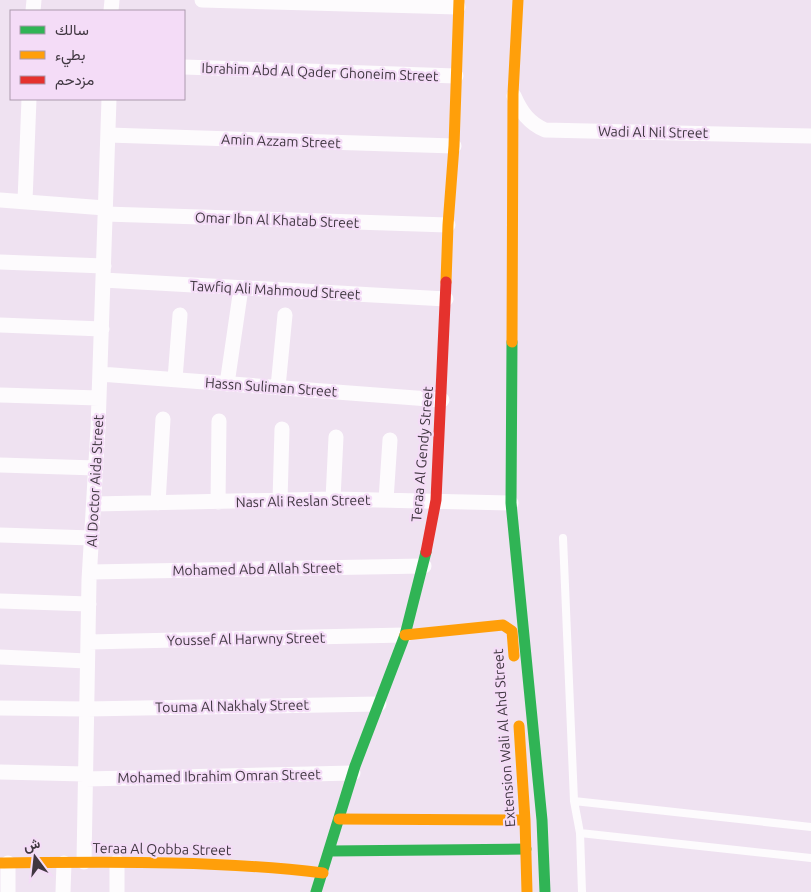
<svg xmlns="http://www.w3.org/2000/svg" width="811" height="892" viewBox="0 0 811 892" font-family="Ubuntu,Vazirmatn,sans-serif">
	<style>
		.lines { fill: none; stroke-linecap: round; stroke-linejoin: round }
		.lane { stroke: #fdfbfd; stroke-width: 8 }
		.street { stroke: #fdfbfd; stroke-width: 15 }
		.fast { stroke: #30b455; stroke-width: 11 }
		.slow { stroke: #ff9f0a; stroke-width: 11 }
		.jam { stroke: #e5322d; stroke-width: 11 }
		.labels { text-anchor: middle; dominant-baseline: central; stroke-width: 4.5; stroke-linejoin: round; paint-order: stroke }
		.street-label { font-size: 14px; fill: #403741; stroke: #f4dcf7 }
	</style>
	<rect width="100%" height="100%" fill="#efe2f1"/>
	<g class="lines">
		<path class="lane" d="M563 538 574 801 580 833 582 892
			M574 801 811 827
			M580 833 811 858"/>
		<path class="street" d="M202 0 458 7
			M33 11 34 0
			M111 11 112 0
			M184 67 456 76
			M514 96C521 112 529 123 545 130L811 136
			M108 135 454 146
			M0 200 105 208
			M25 201 29 99
			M105 214 448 225
			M0 262 104 266
			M103 280 446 299
			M0 325 102 329
			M100 374 442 400
			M175 379 180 315
			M227 384 241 288
			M278 387 285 315
			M0 395 99 398
			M0 465 96 468
			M333 499 336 437
			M386 500 390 440
			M280 501 282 429
			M218 502 219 421
			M158 503 163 419
			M94 504 333 499 511 503
			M0 535 92 538
			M90 572 424 566
			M0 601 89 604
			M88 642 405 635
			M0 657 87 661
			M0 708 86 709 379 704
			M0 772 85 774
			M85 779 353 773
			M84 862 89 580 98 428 109 99
			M8 892V863
			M63 892 64 863
			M117 892V862"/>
		<path class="fast" d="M512 342 511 503 542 820 545 892
			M330 851 526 849
			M316 892 355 766 405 635 426 552"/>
		<path class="slow" d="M446 282 448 225 454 146 459 0
			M512 342 513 94 518 0
			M405 635 503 625 512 631 514 656
			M519 726 525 820 527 892
			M339 819 525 820
			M0 863C108 862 215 860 323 873"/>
		<path class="jam" d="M426 552 436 500 446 282"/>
	</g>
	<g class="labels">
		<g class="street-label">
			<text transform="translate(320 72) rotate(2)">Ibrahim Abd Al Qader Ghoneim Street</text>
			<text transform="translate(653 132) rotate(1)">Wadi Al Nil Street</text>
			<text transform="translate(281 141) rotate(2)">Amin Azzam Street</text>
			<text transform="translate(277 220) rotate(2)">Omar Ibn Al Khatab Street</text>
			<text transform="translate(275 290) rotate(3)">Tawfiq Ali Mahmoud Street</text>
			<text transform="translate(271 387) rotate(4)">Hassn Suliman Street</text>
			<text transform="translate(422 454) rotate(-85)">Teraa Al Gendy Street</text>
			<text transform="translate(95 481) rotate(-87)">Al Doctor Aida Street</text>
			<text transform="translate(303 501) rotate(-1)">Nasr Ali Reslan Street</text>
			<text transform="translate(257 569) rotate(-1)">Mohamed Abd Allah Street</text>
			<text transform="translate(246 639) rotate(-1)">Youssef Al Harwny Street</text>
			<text transform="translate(232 706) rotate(-1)">Touma Al Nakhaly Street</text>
			<text transform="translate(504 738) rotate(-94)">Extension Wali Al Ahd Street</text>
			<text transform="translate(219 776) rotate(-1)">Mohamed Ibrahim Omran Street</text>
			<text transform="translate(162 849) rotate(1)">Teraa Al Qobba Street</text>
		</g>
	</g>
	<rect x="10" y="10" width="175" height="90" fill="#f4dcf7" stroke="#ac9aae"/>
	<rect x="20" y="26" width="25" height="8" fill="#30b455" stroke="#ac9aae"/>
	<text x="55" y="35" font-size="15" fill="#403741">سالك</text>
	<rect x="20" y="51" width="25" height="8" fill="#ff9f0a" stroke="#ac9aae"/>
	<text x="55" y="60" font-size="15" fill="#403741">بطيء</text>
	<rect x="20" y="76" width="25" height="8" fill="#e5322d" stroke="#ac9aae"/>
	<text x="55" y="85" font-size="15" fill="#403741">مزدحم</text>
	<g transform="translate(35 857) rotate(345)" stroke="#f4dcf7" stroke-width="4" paint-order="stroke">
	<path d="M0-4L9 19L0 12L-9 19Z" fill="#403741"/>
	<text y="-8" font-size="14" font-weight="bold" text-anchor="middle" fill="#403741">ش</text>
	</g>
</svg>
